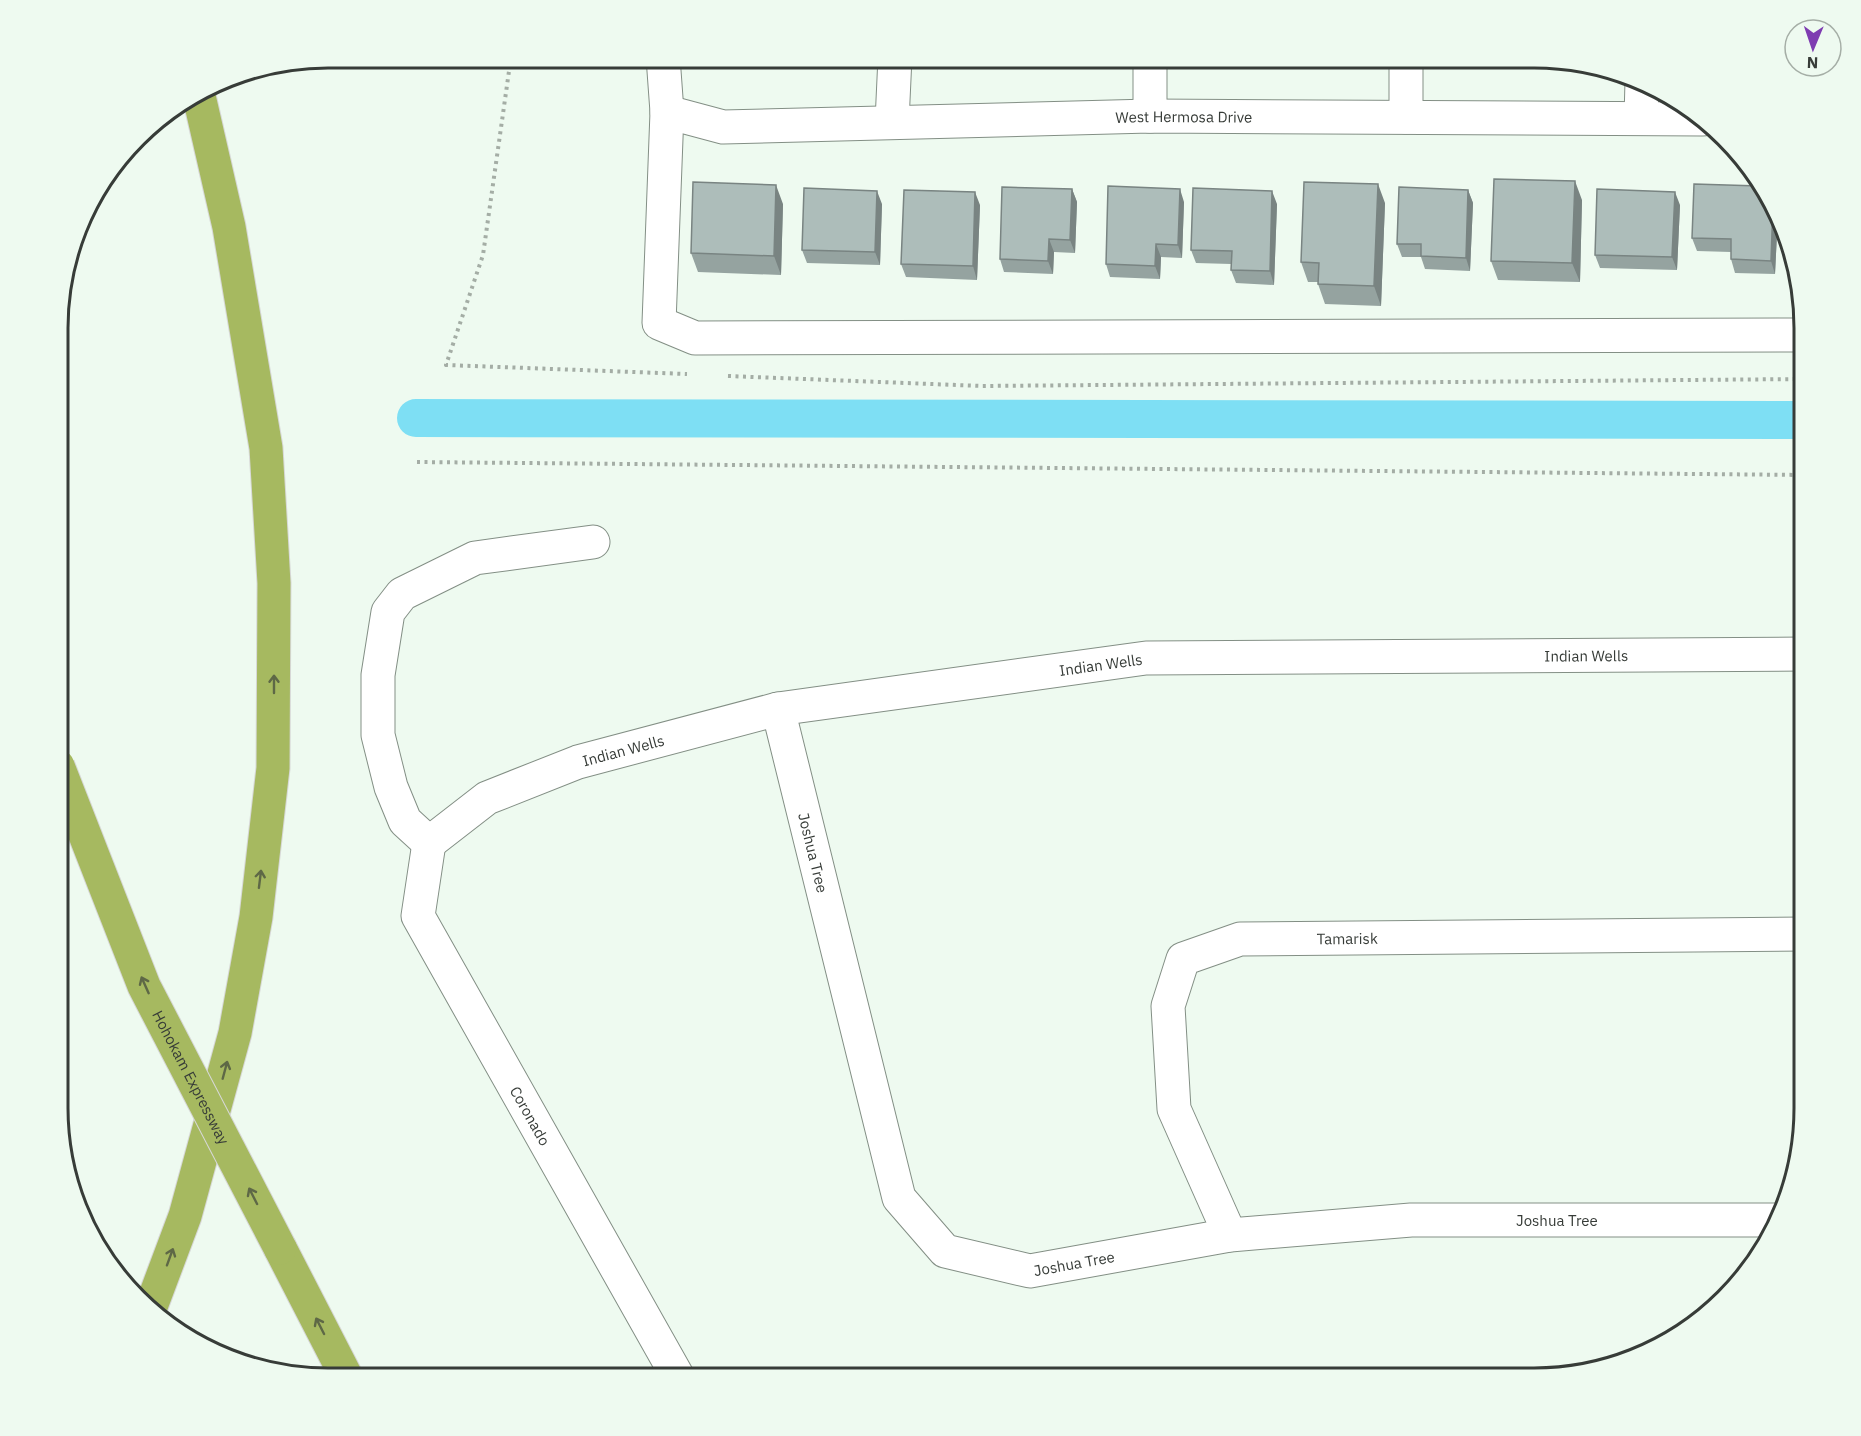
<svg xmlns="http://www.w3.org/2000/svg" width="1861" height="1436" viewBox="0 0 1861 1436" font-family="'IBM Plex Sans',sans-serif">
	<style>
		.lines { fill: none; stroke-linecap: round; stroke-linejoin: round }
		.canal { stroke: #7edff4; stroke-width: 38 }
		.minor-casing { stroke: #838f85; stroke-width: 35 }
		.highway-casing { stroke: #d7d8d7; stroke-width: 35 }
		.path { stroke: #a4ada5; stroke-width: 4; stroke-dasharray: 3 4.5; stroke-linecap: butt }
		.minor { stroke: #fff; stroke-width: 33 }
		.highway { stroke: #a6b960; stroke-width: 33 }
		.highway-bridge-casing { stroke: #d7d8d7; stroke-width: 35; stroke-linecap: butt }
		.highway-bridge { stroke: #a6b960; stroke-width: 33 }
		.wall { fill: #95a3a0 }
		.shaded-wall { fill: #798482 }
		.building { fill: #adbdba; stroke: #798482; stroke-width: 1.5 }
		.oneway { stroke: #5e6846 }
		.labels { text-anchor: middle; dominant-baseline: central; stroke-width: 6; stroke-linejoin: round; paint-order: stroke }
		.street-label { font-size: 15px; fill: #373c38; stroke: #eefaf0 }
		.rim { fill: none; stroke: #373c38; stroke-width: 3 }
	</style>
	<rect width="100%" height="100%" fill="#eefaf0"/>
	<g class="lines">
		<path class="canal" d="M416 418 1804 420"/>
		<defs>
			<g id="minor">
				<path d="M663 57 667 112 659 323 695 338 1804 335"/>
				<path d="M1406 57V117"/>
				<path id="s1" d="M667 112 723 127 1150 116 1703 119"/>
				<path d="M1150 116V57"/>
				<path d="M1641 118 1642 81"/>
				<path d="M892 122 895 57"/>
				<path id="s2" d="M778 709 899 1198 945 1251 1030 1271 1230 1235 1411 1220H1778"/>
				<path id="s3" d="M429 843 487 798 578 762 778 709 1146 658 1804 654"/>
				<path id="s4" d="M429 843 418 916 679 1379"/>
				<path d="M429 843 405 821 391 787 378 735V675L388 612 402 594 475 558 593 542"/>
				<path id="s5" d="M1230 1235 1174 1109 1168 1006 1183 959 1240 939 1804 934"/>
			</g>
			<path id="highway" d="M280 1248 347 1378
				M149 1312 185 1216 235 1033 256 917 273 768 274 583 266 448 229 227 199 96"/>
		</defs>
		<use href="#minor" class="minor-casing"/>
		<use href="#highway" class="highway-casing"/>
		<path class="path" d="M511 57 483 255 446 365 687 374
			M728 376 982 386 1804 379
			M417 462 1804 475"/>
		<use href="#minor" class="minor"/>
		<use href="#highway" class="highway"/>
		<defs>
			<g id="highway-bridge">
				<path id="s6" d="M58 766 144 986 280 1248"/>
			</g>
		</defs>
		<use href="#highway-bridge" class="highway-bridge-casing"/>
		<use href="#highway-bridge" class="highway-bridge"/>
	</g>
	<path class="wall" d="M1004 57H1064V64L1005 62Z
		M1072 189 1077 202 1075 253 1054 252 1053 274 1004 272 1000 259Z
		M1468 190 1473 203 1470 271 1425 269 1421 257H1402L1397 244Z
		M1582 200 1580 282 1498 280 1491 261Z
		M1184 202 1182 258 1161 257 1160 279 1110 277 1106 264Z
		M1385 203 1381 306 1325 304 1318 284V282H1308L1301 262Z
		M783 204 781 275 698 272 691 253Z
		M882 204 880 265 807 263 802 250Z
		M1277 204 1274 285 1236 283 1231 270V264L1196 263 1191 250Z
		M980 205 977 280 906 277 901 264Z
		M1680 205 1677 270 1600 268 1595 255Z
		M1776 208 1778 214 1775 274 1735 273 1731 259V252L1697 251 1692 238Z"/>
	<path class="shaded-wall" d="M1575 181 1582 200 1580 282 1572 263Z
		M1378 184 1385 203 1381 306 1374 286Z
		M776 185 783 204 781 275 774 256Z
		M1072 189 1077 202 1075 253 1070 240Z
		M1180 189 1184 202 1182 258 1178 245Z
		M1468 190 1473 203 1470 271 1466 258Z
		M877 191 882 204 880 265 875 252Z
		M1272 191 1277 204 1274 285 1270 271Z
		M975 192 980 205 977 280 973 266Z
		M1675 192 1680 205 1677 270 1672 257Z
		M1773 204 1776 208 1778 214 1775 274 1771 261Z
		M1049 239 1054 252 1053 274 1048 261Z
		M1156 244 1161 257 1160 279 1155 266Z"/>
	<path class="building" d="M1494 179 1575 181 1572 263 1491 261Z
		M693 182 776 185 774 256 691 253Z
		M1304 182 1378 184 1374 286 1318 284 1319 263 1301 262Z
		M1694 184 1759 186 1773 204 1771 261 1731 259V239L1692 238Z
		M1108 186 1180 189 1178 245 1156 244 1155 266 1106 264Z
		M1002 187 1072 189 1070 240 1049 239 1048 261 1000 259Z
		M1399 187 1468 190 1466 258 1421 256V244H1397Z
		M804 188 877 191 875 252 802 250Z
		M1193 188 1272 191 1270 271 1231 270 1232 251 1191 250Z
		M1597 189 1675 192 1672 257 1595 255Z
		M904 190 975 192 973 266 901 264Z"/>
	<defs><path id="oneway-shaft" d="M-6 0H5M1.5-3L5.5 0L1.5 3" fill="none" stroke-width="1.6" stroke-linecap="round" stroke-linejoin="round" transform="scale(1.5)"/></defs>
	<g class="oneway">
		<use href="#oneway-shaft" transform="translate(274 684) rotate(-90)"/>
		<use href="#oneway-shaft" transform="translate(260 879) rotate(-83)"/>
		<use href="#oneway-shaft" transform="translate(145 985) rotate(-114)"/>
		<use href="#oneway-shaft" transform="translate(225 1070) rotate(-75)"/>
		<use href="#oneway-shaft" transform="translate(253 1196) rotate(-117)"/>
		<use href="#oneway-shaft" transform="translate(170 1257) rotate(-70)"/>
		<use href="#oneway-shaft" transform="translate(320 1326) rotate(-117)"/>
	</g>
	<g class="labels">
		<g class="street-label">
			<text stroke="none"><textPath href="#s1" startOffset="519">West Hermosa Drive</textPath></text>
			<text stroke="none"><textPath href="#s3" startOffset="1190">Indian Wells</textPath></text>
			<text stroke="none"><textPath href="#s3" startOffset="704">Indian Wells</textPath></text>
			<text stroke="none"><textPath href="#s3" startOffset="218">Indian Wells</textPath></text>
			<text stroke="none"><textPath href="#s2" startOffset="148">Joshua Tree</textPath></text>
			<text stroke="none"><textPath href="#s5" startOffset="458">Tamarisk</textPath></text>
			<text stroke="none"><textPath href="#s6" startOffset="339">Hohokam Expressway</textPath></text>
			<text stroke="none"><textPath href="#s4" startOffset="303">Coronado</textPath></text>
			<text stroke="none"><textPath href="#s2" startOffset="1192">Joshua Tree</textPath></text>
			<text stroke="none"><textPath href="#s2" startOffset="706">Joshua Tree</textPath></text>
		</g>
	</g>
	<path d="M0 0H1861V1436H0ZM328 68H1534A260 260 0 0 1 1794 328V1108A260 260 0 0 1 1534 1368H328A260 260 0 0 1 68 1108V328A260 260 0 0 1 328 68Z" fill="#eefaf0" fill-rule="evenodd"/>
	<path class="rim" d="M328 68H1534A260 260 0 0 1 1794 328V1108A260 260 0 0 1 1534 1368H328A260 260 0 0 1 68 1108V328A260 260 0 0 1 328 68Z"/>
	<g transform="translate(1813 48) rotate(182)"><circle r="28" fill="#eefaf0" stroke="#a5aea6" stroke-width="1.5"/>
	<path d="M0-4.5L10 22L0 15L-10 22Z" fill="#7e3cb1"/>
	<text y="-9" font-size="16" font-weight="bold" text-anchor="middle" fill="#373c38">N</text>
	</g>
</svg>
